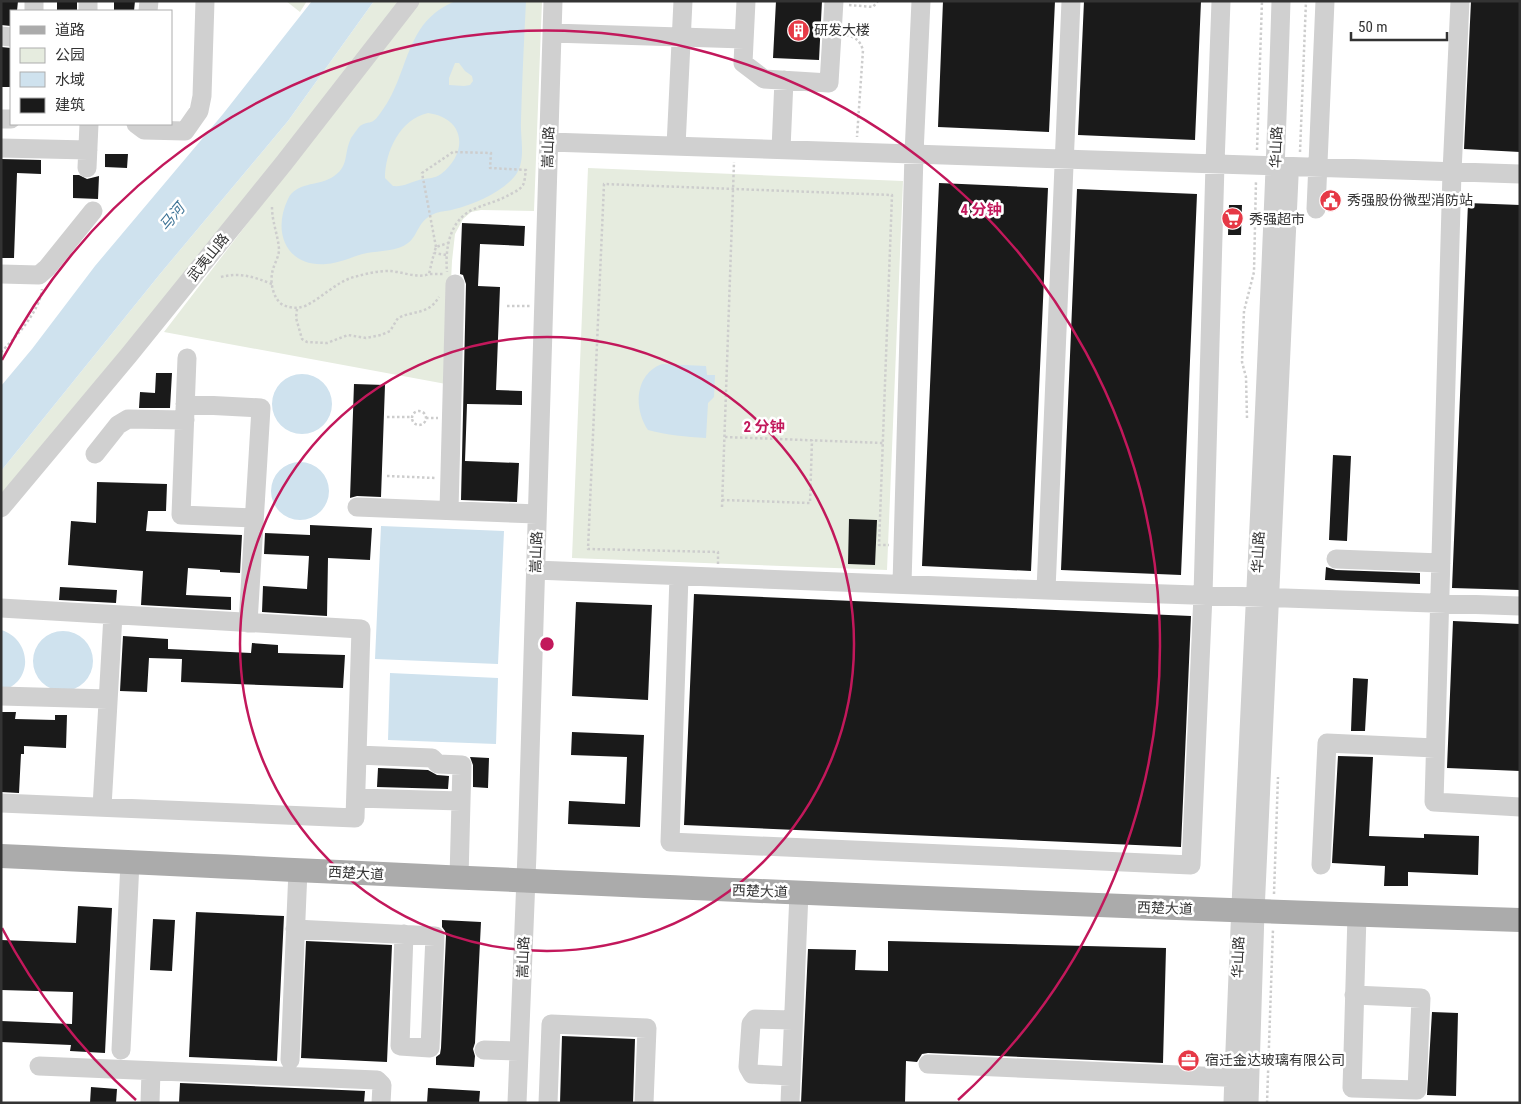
<svg xmlns="http://www.w3.org/2000/svg" width="1521" height="1104" viewBox="0 0 1521 1104" font-family="'Roboto Condensed','Noto Sans SC',sans-serif">
	<style>
		.green { fill: #e6ecdf }
		.water { fill: #cfe2ee; fill-rule: evenodd }
		.building { fill: #1a1a1a }
		.lines { fill: none; stroke-linecap: round; stroke-linejoin: round }
		.path { stroke: #cdcdcd; stroke-width: 2.5; stroke-dasharray: 2.5 2.5; stroke-linecap: butt }
		.minor { stroke: #d0d0d0; stroke-width: 19 }
		.major { stroke: #ababab; stroke-width: 24 }
		.ring { fill: none; stroke: #c2185b; stroke-width: 2.5 }
		.labels { text-anchor: middle; dominant-baseline: central; stroke-width: 5; stroke-linejoin: round; paint-order: stroke }
		.poi-label { font-size: 14px; fill: #333; stroke: #fff; text-anchor: start }
		.street-label { font-size: 14px; fill: #333; stroke: #fff }
		.water-label { font-size: 15px; font-style: italic; fill: #3f7597; stroke: #fff }
		.centre { fill: #c2185b; stroke: #fff; stroke-width: 2.5 }
		.ring-label { font-size: 15px; text-anchor: middle; font-weight: bold; fill: #c2185b; stroke: #fff; stroke-width: 5; stroke-linejoin: round; paint-order: stroke }
	</style>
	<rect width="100%" height="100%" fill="#fff"/>
	<path class="green" d="M286 1H307L300 12Z
		M374 1H404L1 500V471L160 274 288 121Z
		M418 1H542L534 211 481 210 471 212 463 219 455 234 452 261 446 384 164 332Z
		M588 168 903 181 887 570 572 558Z"/>
	<path class="water" d="M312 1H374L288 121 160 274 1 471V386L32 349 95 266 223 114Z
		M456 1H526C524 41 522 81 521 121 520 137 526 158 517 173 505 191 475 204 455 209 449 211 442 211 436 213 417 220 419 235 408 243 398 251 379 251 367 253 353 256 341 263 326 264 286 267 272 232 288 199 296 182 317 186 331 178 350 167 343 155 351 138 353 135 358 128 360 126 369 120 371 126 379 115 411 75 402 22 456 1ZM455 63H459L465 71 472 76 473 81 470 85 464 86 449 85V78ZM428 113C465 118 469 152 441 174 435 179 426 178 419 180 409 183 403 187 393 186L385 178C385 152 400 119 428 113Z
		M662 364 706 366 707 375H715L714 397 708 403 706 438C686 437 667 435 648 430 633 408 635 374 662 364Z
		M272 404a30 30 0 1 1 60 0a30 30 0 1 1-60 0Z
		M271 491a29 29 0 1 1 58 0a29 29 0 1 1-58 0Z
		M381 526 504 531 498 664 375 659Z
		M1 630C23 636 33 663 18 681 13 686 8 689 1 692Z
		M33 661a30 30 0 1 1 60 0a30 30 0 1 1-60 0Z
		M390 673 498 678 496 744 388 740Z"/>
	<path class="building" d="M1 1H18L17 11H11V26L1 25Z
		M57 1H77V11H57Z
		M114 1H135L134 11H114Z
		M776 1H822L819 60 773 58Z
		M943 1H1055L1049 132 938 127Z
		M1084 1H1201L1195 140 1078 135Z
		M1471 1H1520V152L1464 149Z
		M1 47 11 48V87H1Z
		M105 154H128L127 168 105 167Z
		M1 159 41 160V174L17 173 14 258H1Z
		M73 175H79L87 179 99 176 98 199 73 198Z
		M939 183 1048 188 1031 571 922 566Z
		M1077 189 1197 194 1181 575 1061 570Z
		M1468 203 1520 205V590L1452 588Z
		M1229 205H1242L1241 235H1228Z
		M462 223 525 226 524 246 480 244 478 286 500 287 496 390 522 391V405L467 404 465 461 519 463 517 502 461 500 466 284 463 275 460 274Z
		M156 373H172L170 408H139L140 392 155 393Z
		M354 384 385 385 381 497 357 496 350 498Z
		M1333 455 1351 456 1347 541 1329 540Z
		M97 482 167 484 166 511H148L146 531 242 535 240 573 220 572V570L188 568 186 595 231 597V610L141 605 143 571 68 565 71 521 96 523Z
		M849 519 877 520 875 565 848 564Z
		M310 525 372 528 370 560 328 558 327 616 262 612 263 586 307 589 309 556 264 554 265 533 310 535Z
		M1326 567 1336 570 1420 573V584L1325 580Z
		M60 587 117 590 116 603 59 600Z
		M694 594 1191 616 1181 847 684 825Z
		M576 602 652 605 648 700 572 696Z
		M1453 621 1520 624V771L1447 768Z
		M123 636 168 639V649L251 653 252 643 278 645V653L345 655 343 688 181 682 182 659 149 658 147 692 120 691Z
		M1353 678 1368 679 1365 731H1351Z
		M1 712H16L15 719 55 720V715H67L66 748 24 746V754H21L19 793 1 792Z
		M572 732 644 735 640 827 568 824 569 801 625 804 627 757 571 755Z
		M1338 756 1373 757 1369 836 1424 838V834L1479 836 1478 875 1408 872V886H1384L1385 866 1332 863Z
		M470 757 489 758 488 788 473 787V765Z
		M378 768 428 770 437 775 449 776 448 789 377 787Z
		M78 906 112 908 105 1053 70 1051 71 1045 1 1042V1021L72 1024 73 992 1 990V940L76 943Z
		M196 912 284 916 277 1061 189 1057Z
		M153 919 175 920 172 971 150 970Z
		M442 920 481 922 475 1043 473 1049 475 1056 474 1067 436 1065V1057L440 1054 441 1048 446 936 445 931 442 927Z
		M306 941 392 945 387 1062 301 1058Z
		M888 941 1166 948 1163 1063 928 1053 922 1054 917 1062 906 1061 905 1103H801L808 949 856 950 855 970 888 971Z
		M1432 1012 1458 1013 1456 1096 1427 1095Z
		M562 1036 635 1039 633 1103H560Z
		M180 1083 365 1091 364 1103H179Z
		M91 1087 117 1089 116 1103H90Z
		M428 1088 480 1091 479 1103H427Z"/>
	<g class="lines">
		<path class="path" d="M849 5 873 7 878 1
			M846 35C856 37 860 41 863 50L857 137
			M1257 150 1262 1
			M1300 152 1306 1
			M272 207C272 222 278 235 279 249 279 258 273 265 272 274 270 284 274 300 283 305 291 308 296 309 305 306 322 298 336 282 354 277 365 274 377 271 388 271 401 271 417 279 429 274L434 253
			M436 247 422 173 453 152 491 153 490 168 526 170C525 175 525 181 523 185 519 191 512 193 507 196 496 202 485 204 474 209 449 220 445 249 447 272
			M446 255 434 253 436 247 448 243
			M430 274H444
			M221 277C240 272 254 277 272 284
			M507 306H530
			M297 309 296 318 302 339 307 342 327 343 348 335 366 338 381 335 390 331 398 318C415 310 428 315 439 297
			M1 352C16 337 40 311 42 289
			M412 418a7 7 0 1 1 14 0a7 7 0 1 1-14 0Z
			M387 417H411
			M426 418H438
			M1247 418 1246 377 1242 362 1244 311 1254 272 1256 180
			M725 437 883 443
			M387 476 436 478
			M722 500 810 503 812 440
			M722 507 734 162
			M718 564V552L588 549 604 184 892 195 879 545H889
			M1274 894 1278 777
			M1267 1103 1273 929"/>
		<path class="minor" d="M746 1 743 63 764 79 829 83 834 1
			M1460 1 1452 172 1434 802 1520 807
			M34 11V1
			M88 11V1
			M148 11 149 1
			M552 33 744 39
			M1 36 11 37
			M1 119H11
			M136 124 144 130 185 131 199 111 202 96 205 1
			M549 142 1520 174
			M676 146 683 1
			M1 148 88 150
			M781 149 784 80
			M87 168 89 124
			M1316 209 1325 1
			M1 274 39 275 47 268 93 211
			M187 358 181 515 254 518
			M185 404 261 408 248 623
			M95 454 118 425 128 419 185 420
			M357 507 537 514
			M1 508 129 355 284 163 410 1
			M449 510 455 284
			M1336 559 1441 563
			M535 570 1046 590 1520 606
			M679 576 670 842 1191 865 1203 595 1215 164 1221 1
			M902 584 914 154 921 1
			M1046 590 1071 1
			M1 608 361 629 355 818 1 803
			M1 696 108 699
			M357 755 432 758 438 764 462 765 461 801
			M356 798 461 801 459 878
			M102 807 113 615
			M1321 865 1327 743 1435 748
			M295 929 435 936 430 1048 400 1046 404 934
			M1354 995 1421 998 1417 1090 1352 1088 1357 915
			M121 1050 130 862
			M484 1050 519 1051
			M290 1060 298 870
			M928 1064 1246 1078
			M39 1066 377 1080 382 1085 381 1103
			M791 1076 752 1074 748 1067 751 1024 755 1019 793 1020
			M150 1103 151 1071
			M517 1103 527 853 553 1
			M548 1103 551 1024 647 1028 644 1103
			M790 1103 799 893
			M1233 1103C1246 735 1270 369 1281 1
			M1249 1103 1255 912 1289 177"/>
		<path class="major" d="M1 856C507 880 1013 904 1520 920"/>
	</g>
	<g class="ring">
		<circle cx="547" cy="644" r="307"/>
		<path d="M136 1100A614 614 0 0 1 2 928M2 360A614 614 0 1 1 958 1100"/>
	</g>
	<defs>
		<symbol id="building-disc" viewBox="-11 -11 22 22"><circle r="9.5" fill="#e63946" stroke="#fff"/><path d="M-4-6H4V6H1V3H-1V6H-4ZM-2.5-4.3h1.7v1.8h-1.7ZM.8-4.3h1.7v1.8H.8ZM-2.5-1h1.7V.8h-1.7ZM.8-1h1.7V.8H.8Z" fill="#fff"/></symbol>
		<symbol id="civic-disc" viewBox="-11 -11 22 22"><circle r="9.5" fill="#e63946" stroke="#fff"/><path d="M-.6-6.5H3V-4.5H.6V-3L4-1V1h2V6H-6V1h2V-1L-.6-3ZM-1.2 2.5V6h2.4V2.5Z" fill="#fff"/></symbol>
		<symbol id="supermarket-disc" viewBox="-11 -11 22 22"><circle r="9.5" fill="#e63946" stroke="#fff"/><path d="M-6-5.5h2.5l.6 2H6L4.5 2H-2.5L-4.4-4H-6ZM-1.5 3.2a1.3 1.3 0 1 0 .1 0ZM3 3.2a1.3 1.3 0 1 0 .1 0Z" fill="#fff"/></symbol>
		<symbol id="office-disc" viewBox="-11 -11 22 22"><circle r="9.5" fill="#e63946" stroke="#fff"/><path d="M-6-3h4V-5.5h4V-3h4V5H-6ZM-1-4.5V-3h2v-1.5ZM-6 0V1H6V0Z" fill="#fff"/></symbol>
	</defs>
	<g fill-rule="evenodd">
		<use href="#building-disc" x="786" y="18" width="25" height="25"/>
		<use href="#civic-disc" x="1318" y="188" width="25" height="25"/>
		<use href="#supermarket-disc" x="1220" y="206" width="25" height="25"/>
		<use href="#office-disc" x="1176" y="1048" width="25" height="25"/>
	</g>
	<g class="labels">
		<g class="poi-label">
			<text x="814" y="30">研发大楼</text>
			<text x="1347" y="200">秀强股份微型消防站</text>
			<text x="1249" y="219">秀强超市</text>
			<text x="1205" y="1060">宿迁金达玻璃有限公司</text>
		</g>
		<g class="street-label">
			<text transform="translate(548 147) rotate(-88)">嵩山路</text>
			<text transform="translate(1276 147) rotate(-88)">华山路</text>
			<text transform="translate(208 257) rotate(-51)">武夷山路</text>
			<text transform="translate(536 552) rotate(-88)">嵩山路</text>
			<text transform="translate(1258 552) rotate(-87)">华山路</text>
			<text transform="translate(356 873) rotate(3)">西楚大道</text>
			<text transform="translate(760 891) rotate(2)">西楚大道</text>
			<text transform="translate(1165 908) rotate(2)">西楚大道</text>
			<text transform="translate(523 957) rotate(-88)">嵩山路</text>
			<text transform="translate(1238 957) rotate(-88)">华山路</text>
		</g>
		<g class="water-label">
			<text transform="translate(172 217) rotate(-50)">马河</text>
		</g>
	</g>
	<circle cx="547" cy="644" r="8" class="centre"/>
	<g class="ring-label">
		<text x="981" y="215">4 分钟</text>
		<text x="764" y="432">2 分钟</text>
	</g>
	<rect width="1521" height="1104" fill="none" stroke="#333333" stroke-width="5"/>
	<rect x="10" y="10" width="162" height="115" fill="#ffffff" stroke="#adadad"/>
	<rect x="20" y="26" width="25" height="8" fill="#ababab" stroke="#adadad"/>
	<text x="55" y="35" font-size="15" fill="#333333">道路</text>
	<rect x="20" y="48" width="25" height="15" fill="#e6ecdf" stroke="#adadad"/>
	<text x="55" y="60" font-size="15" fill="#333333">公园</text>
	<rect x="20" y="72" width="25" height="15" fill="#cfe2ee" stroke="#adadad"/>
	<text x="55" y="85" font-size="15" fill="#333333">水域</text>
	<rect x="20" y="98" width="25" height="15" fill="#1a1a1a" stroke="#adadad"/>
	<text x="55" y="110" font-size="15" fill="#333333">建筑</text>
	<path d="M1351 32v8h96v-8" fill="none" stroke="#333333" stroke-width="2.5"/>
	<text x="1358" y="32" font-size="15" fill="#333333" stroke="#ffffff" stroke-width="4" paint-order="stroke">50 m</text>
</svg>
